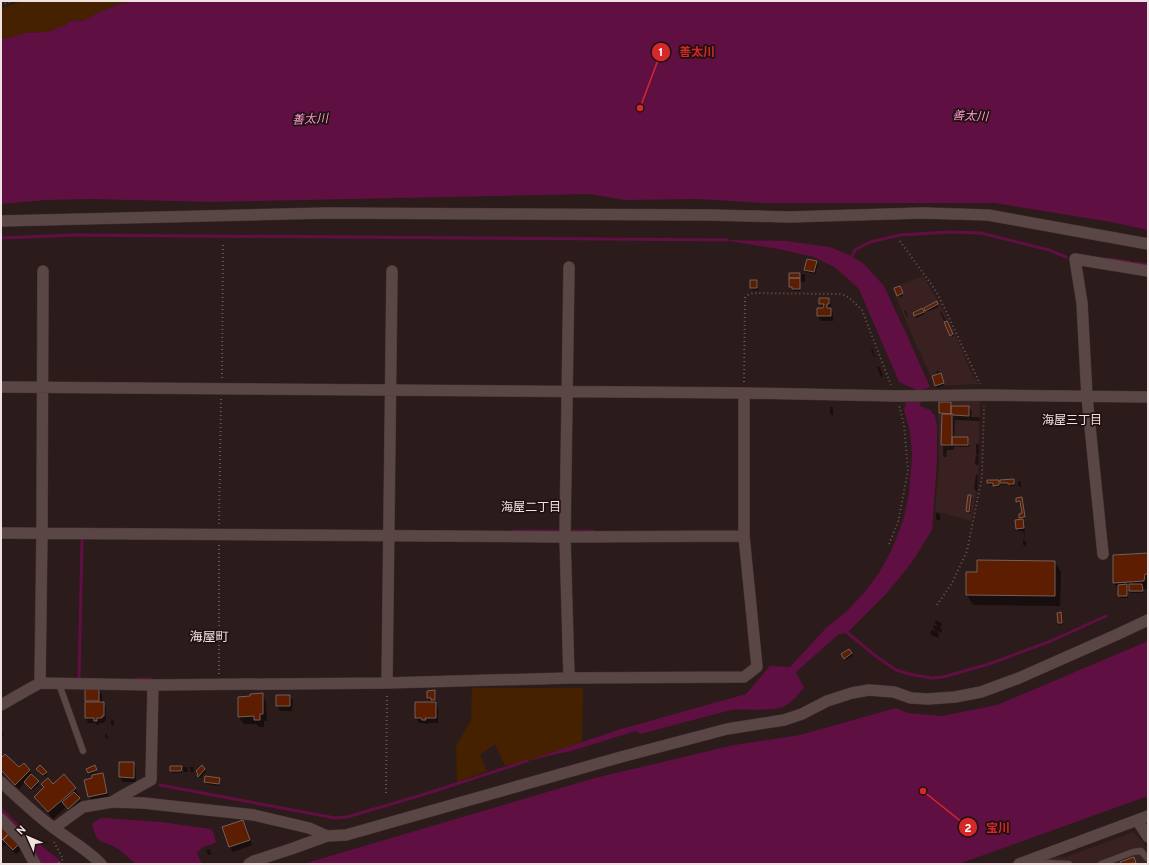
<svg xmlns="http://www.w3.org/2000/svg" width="1149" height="865" viewBox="0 0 1149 865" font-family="Overpass,'Noto Sans JP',sans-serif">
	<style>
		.built { fill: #382120 }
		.green { fill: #462100 }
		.water { fill: #600f43 }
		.shadow { fill: #0007 }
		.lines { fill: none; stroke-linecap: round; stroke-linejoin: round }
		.stream { stroke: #600f43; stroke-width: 3 }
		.building { fill: #5d1d01; stroke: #73605a }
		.service-casing { stroke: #433636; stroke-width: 7 }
		.minor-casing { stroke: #433636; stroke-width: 12 }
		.secondary-casing { stroke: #433636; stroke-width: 12 }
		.path { stroke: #665756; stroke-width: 2; stroke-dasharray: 1 3; stroke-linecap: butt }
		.service { stroke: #5a4745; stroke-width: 6 }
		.minor { stroke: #5a4745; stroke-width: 11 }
		.secondary { stroke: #5a4745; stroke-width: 11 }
		.labels { text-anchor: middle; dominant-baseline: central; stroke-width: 3.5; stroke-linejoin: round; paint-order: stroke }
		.water-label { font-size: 12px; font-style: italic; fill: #f99dcf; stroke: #211111 }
		.neighbourhood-label { font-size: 12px; fill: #efe3e2; stroke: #211111 }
		.quarter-label { font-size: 13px; fill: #efe3e2; stroke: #211111 }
		.leader { fill: none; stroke: #d62828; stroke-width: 1.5 }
		.callout-dot { fill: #d62828; stroke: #211111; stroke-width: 1.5 }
		.mark-label { font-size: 12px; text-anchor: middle; font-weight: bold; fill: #fff }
		.callout-label { font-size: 12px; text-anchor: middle; font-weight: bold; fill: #d62828; stroke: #211111; stroke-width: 3.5; stroke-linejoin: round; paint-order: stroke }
	</style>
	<rect width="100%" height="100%" fill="#2b1b1a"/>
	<path class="built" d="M923 276 937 299 950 323 973 376 979 384 935 386 915 342 892 288Z
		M980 399 978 479 971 521 935 511 939 465 938 400Z
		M1134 832 1148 848V864H1027L1044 857H1066Z"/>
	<path class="green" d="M23 1H130L128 3 119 4 93 15 86 20 81 21 71 20 64 26 58 27 54 30 45 32 25 33 9 38 1 39V8Z
		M472 688H583L582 742 523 762 505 766 495 744 480 755 487 771 457 782 456 746 471 720Z"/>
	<path class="water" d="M130 1H1148V230L1111 222 995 203H765L697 199 625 200 590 194 212 202 91 199 46 200 1 204V39L9 38 25 33 45 32 54 30 58 27 64 26 72 20 81 21 86 20 93 15 119 4 128 3Z
		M724 240 786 241 830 247 849 255 864 264 884 286 910 342 930 387 921 390 920 406 930 410 935 416 937 425V461L932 530 912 562 887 593 850 630 843 634H839L796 672 804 688C799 693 794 700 788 704 777 713 746 708 731 710L640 734 636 731 571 751 523 762 621 729 746 694 770 666 790 667 827 627 846 612 863 594 879 573 892 549 903 521 909 494 912 455 910 431 904 411 906 402H917V390L899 382 859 289 845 276 834 267 814 257 778 249Z
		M1148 641V796L959 864H303L595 778 734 745 800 735 896 708 908 713 942 716 997 705Z
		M1 807 33 839 58 859 62 864H37L1 817Z
		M104 818 161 822 211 829 214 834 216 842 213 844 203 847 197 853 202 864H135C130 859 124 853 118 849 103 839 97 847 92 824L99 819Z"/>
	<path class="shadow" d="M808 260 817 262 818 264 815 274 806 272 805 269Z
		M790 274H804L805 276V282H800V291H794L791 289 790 286Z
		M757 281 758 284V290H752L751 288Z
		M900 289 903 296 899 297 898 295Z
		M828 299 831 304 830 309 833 314V321H821L818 316 823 309 820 304Z
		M936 302 939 307 927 312 925 308Z
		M922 309 925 314 916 318 914 313Z
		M905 310 908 316 907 317 904 311Z
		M941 311 954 336 952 337 940 312Z
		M872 348 875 357H874L871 349Z
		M879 366 883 376 881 377 877 367Z
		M939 371 944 385 937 388 934 377 938 376 936 372Z
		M950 403 952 407H969L972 412 971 417H979L980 421 955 420 954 438H968L969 441V447H954V450H947L946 457H944L943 455V449H944L942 445V418L940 413Z
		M830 407H832L833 409V415H831L830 413Z
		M976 444H978L979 446V455H977L979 457 978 465H976L975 463 976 455H977L976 453Z
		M976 474 978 476 977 491H976L974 488Z
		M1013 480 1015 486H1010V484L1000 485V487H996L994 485H989L988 483V481Z
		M1018 481H1020L1021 483V487H1020L1018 485Z
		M971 496 972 498 970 514 968 513 967 511Z
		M1022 498 1023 500 1025 519H1022L1024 522 1025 538 1023 531H1018L1017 529 1016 521 1022 520 1020 517 1023 514 1021 503H1018L1017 501Z
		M936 513 939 514 940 516V520H937L936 518Z
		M1023 540H1024L1026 542V546H1024L1023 544Z
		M1148 554V589H1143V590H1129L1128 588V598H1120L1118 590 1114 583Z
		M1055 562 1061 572 1060 606 973 605 967 595 978 573Z
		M1130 592H1143V593H1131Z
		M1061 613 1062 615 1063 624 1060 625 1059 623Z
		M936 620 941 623 942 625 940 628 942 630 941 633 936 630 939 635 938 638 931 635 930 633 932 630 936 632 933 627 934 625 938 627 935 622Z
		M849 650 853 656 846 660 842 655Z
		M86 690H99L102 695V703H103L106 708V721H104V723H99V725H97L96 723H88L86 718Z
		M435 691 436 694V702H435L438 707V723H428V724H425V723H419L416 718V703H433L432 700H429L428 698V692Z
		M262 694 266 702 267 721H264V727H259L257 724H244L239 717Z
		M277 696H290L293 701 292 711H280L277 706Z
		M111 719 114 721 113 726 111 724Z
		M1 730 4 735 1 737Z
		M105 734H107L108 739H106Z
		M1 759 19 769 30 770 32 775V776L39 784 33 790 25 782 19 789 1 771Z
		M120 763H133L136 768V782H123L120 777Z
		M181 767 182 773H172L171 771Z
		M183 767H187L188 772H184Z
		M190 767H193L194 772H191Z
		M202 767 206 772 200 778 198 775Z
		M96 768 97 772 90 775 87 769Z
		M39 771 46 772 47 774 45 777Z
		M102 774 105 779 109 798 92 801 89 796Z
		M219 779 220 781 219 786 206 784 205 782Z
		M42 785 75 788 79 796 78 797V798L67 808 66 807 53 819 40 804 35 797 45 788Z
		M80 800 82 804 72 813 69 810Z
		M243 821 246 826 252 845 233 852 230 847 224 828Z
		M1 826 22 849 16 854 6 844 1 849Z
		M209 849 212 854 208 855 206 850Z"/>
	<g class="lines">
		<path class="stream" d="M1 238 75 235 727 240
			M851 259 855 250 870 242 900 235 949 232 981 233 1049 250 1066 257
			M1109 259 1130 262
			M1135 263 1148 265
			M514 531H562
			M573 531H593
			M82 538 79 680H82
			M844 630 877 657 896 670 909 674 931 678 943 677 989 664 1051 641 1106 616
			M138 679H151
			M160 785 335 818 347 817 425 794 527 761"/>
	</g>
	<path class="building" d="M807 259 817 261 814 272 804 270Z
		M789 273H800V278H789Z
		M789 278H800V289H792V287H789Z
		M750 280H757V288H750Z
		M900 286 903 293 897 296 894 288Z
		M819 298H829V304H827V308H831V316H817V308H823L824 304H819Z
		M937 301 938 304 925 311 924 308Z
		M922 308 924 312 914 316 913 313Z
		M947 321 953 334 950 336 944 322Z
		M941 373 944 383 935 386 932 376Z
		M939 402H951V414L939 413Z
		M951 406H969V416L953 415V414H951Z
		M942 414H952V445H941Z
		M952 437H968V445H952Z
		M1014 479V484H1008V483H1000V480Z
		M987 480H999V485L993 486V483H987Z
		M968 495H971L969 512 966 511Z
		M1022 497 1025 517 1019 518V514L1022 513 1020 501 1016 502V498Z
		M1023 519 1024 528 1016 529 1015 520Z
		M1148 553V574H1145L1144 581 1113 583V555Z
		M977 560 1055 561V596L966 595V572H977Z
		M1127 584V596H1118V585Z
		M1129 584H1142L1143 591H1129Z
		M1061 612 1062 623H1058L1057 613Z
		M849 649 852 653 844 659 841 654Z
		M85 689H99V701H85Z
		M435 690V700H431V698H427V691Z
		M263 693V714H260V720H254V716L238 717V697L250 696V694Z
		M276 695H290V706H276Z
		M85 702H104V716H102V718H97V721H94V718H85Z
		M415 702H436V718H425L426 720H422L421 718H415Z
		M5 754 19 767 24 763 30 770 15 785 1 770V758Z
		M119 762H134V778L119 777Z
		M40 765 47 772 43 775 36 769Z
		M95 765 97 770 88 773 86 769Z
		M202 765 205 769 198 777 197 775 198 774 196 771Z
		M170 766H182L181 771H170Z
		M103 773 107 793 88 797 84 780 92 778V775Z
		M31 774 39 781 31 789 24 782Z
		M64 774 76 788 48 812 34 797 44 787 41 784 48 778 53 784Z
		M205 776 220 778 219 784 204 782Z
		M74 792 80 798 68 809 62 802Z
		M243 820 250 840 229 847 222 827Z
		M1 824 9 833 1 841Z
		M10 833 20 843 13 850 3 840Z
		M1134 857 1136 863 1121 864 1120 862Z"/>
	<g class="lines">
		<defs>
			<path id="service" d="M59 684 83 751
				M1032 862 1069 864
				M1101 864 1133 852 1141 851 1148 859"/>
			<path id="minor" d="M1 221 327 213 709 215 789 217 923 213 988 215 1148 244
				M569 267 565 537 569 678
				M1 387 744 393 897 396 984 395 1148 397
				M1 533 565 537 744 536
				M1103 554 1087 397 1082 303 1075 259 1148 271
				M40 683 42 533 43 271
				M387 683 392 271
				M1 705 29 689 40 683 153 685 387 683 569 678 744 677 757 667 744 536V393
				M112 802 122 796 151 780 153 685
				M1 819 23 842 35 864
				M1137 820 1148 837
				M54 828 83 807 112 802 143 803 254 815 309 828 327 836
				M249 864 254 861 291 849 327 836 346 835 621 757 727 729 784 720 802 714 827 701 852 693 869 690 894 692 911 698 928 699 955 697 981 692 1019 678 1116 635 1148 620
				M1019 864 1148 816"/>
			<path id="secondary" d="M1 782C18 798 36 815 55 829 70 840 88 850 101 864"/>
		</defs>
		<use href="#service" class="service-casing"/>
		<use href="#minor" class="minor-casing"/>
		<use href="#secondary" class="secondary-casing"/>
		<path class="path" d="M1 5 12 1
			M900 241 936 291 945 309 980 384
			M222 378 223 245
			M744 382 745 298 748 295 753 293 841 294C851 297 854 303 862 310L891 385
			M219 524 221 399
			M889 544 898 522 908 471 904 425 899 405
			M937 605 952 583 967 551 982 477 984 406
			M219 674V545
			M386 793 387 693
			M54 842 63 859 57 864"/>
		<use href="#service" class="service"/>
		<use href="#minor" class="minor"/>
		<use href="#secondary" class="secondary"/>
	</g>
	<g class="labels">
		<g class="water-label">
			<text transform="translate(970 117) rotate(2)">善太川</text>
			<text transform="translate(310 120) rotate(-3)">善太川</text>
		</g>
		<g class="neighbourhood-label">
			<text x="1072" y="421">海屋三丁目</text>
			<text x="531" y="508">海屋二丁目</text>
		</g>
		<g class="quarter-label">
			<text x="209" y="638">海屋町</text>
		</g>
	</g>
	<path class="leader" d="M640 108L661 52M923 791L968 827"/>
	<g class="callout-dot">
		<circle cx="640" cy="108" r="4"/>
		<circle cx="923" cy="791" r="4"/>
		<circle cx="661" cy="52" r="10"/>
		<circle cx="968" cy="827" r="10"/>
	</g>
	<g class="mark-label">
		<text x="661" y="56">1</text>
		<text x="968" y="832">2</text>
	</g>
	<g class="callout-label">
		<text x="697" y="56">善太川</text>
		<text x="998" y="832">宝川</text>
	</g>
	<rect width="1149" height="865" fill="none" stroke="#efe3e2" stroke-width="4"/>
	<g transform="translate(28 837) rotate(315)" stroke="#211111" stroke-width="3" paint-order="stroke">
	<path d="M0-3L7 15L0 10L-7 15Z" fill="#efe3e2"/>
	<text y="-6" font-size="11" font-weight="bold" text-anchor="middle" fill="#efe3e2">N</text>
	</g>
</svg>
